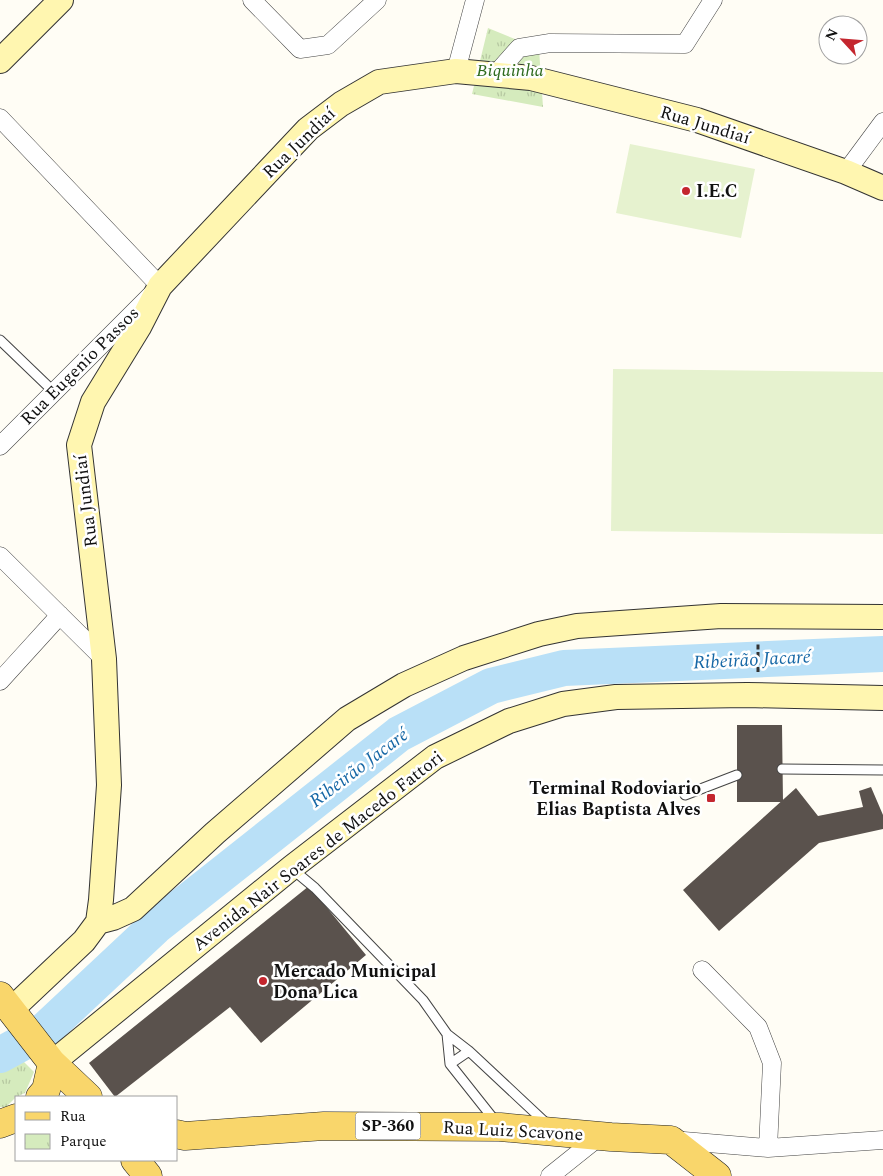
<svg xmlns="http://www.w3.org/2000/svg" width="883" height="1176" viewBox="0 0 883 1176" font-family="Spectral,serif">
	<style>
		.park { fill: url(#park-tufts) }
		.pitch { fill: #e6f2cf }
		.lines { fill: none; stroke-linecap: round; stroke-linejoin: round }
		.river { stroke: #b9e0f7; stroke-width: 36 }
		.building { fill: #5a524d }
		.lane-casing { stroke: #444; stroke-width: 11 }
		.street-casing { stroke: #444; stroke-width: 19 }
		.secondary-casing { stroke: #333; stroke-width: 26 }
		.primary-casing { stroke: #222; stroke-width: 29 }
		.path { stroke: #333; stroke-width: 3; stroke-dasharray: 5 2.5; stroke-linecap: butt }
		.lane { stroke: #fff; stroke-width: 9 }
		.street { stroke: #fff; stroke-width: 18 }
		.secondary { stroke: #fff6b0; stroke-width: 24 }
		.primary { stroke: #f9d66b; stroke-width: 28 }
		.poi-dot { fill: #c4262e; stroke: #fff; stroke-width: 2 }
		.labels { text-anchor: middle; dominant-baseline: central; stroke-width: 5; stroke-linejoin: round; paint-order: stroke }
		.shield { fill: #fff; stroke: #585858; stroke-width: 1 }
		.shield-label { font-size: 16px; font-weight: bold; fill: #111 }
		.park-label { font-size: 18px; font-style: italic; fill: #2f6b1f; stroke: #fff }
		.street-label { font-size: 18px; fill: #111; stroke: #fff }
		.poi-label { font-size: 18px; font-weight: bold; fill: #111; stroke: #fff; text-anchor: start }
		.water-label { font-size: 19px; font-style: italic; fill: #1768a6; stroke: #fff }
	</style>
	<defs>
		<pattern id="park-tufts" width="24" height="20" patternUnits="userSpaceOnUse" patternTransform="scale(1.25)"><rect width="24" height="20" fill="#d5ebbd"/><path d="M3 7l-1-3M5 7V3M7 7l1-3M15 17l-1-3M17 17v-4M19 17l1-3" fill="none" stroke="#b6c8a1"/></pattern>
	</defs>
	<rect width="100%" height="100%" fill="#fffdf5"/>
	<path class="park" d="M488 28 539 49 543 107 472 94Z
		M18 1056 34 1072 25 1093 16 1097 6 1107H0V1067Z"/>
	<path class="pitch" d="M630 144 755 169 741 238 616 213Z
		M613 369 883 372V534L611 531Z"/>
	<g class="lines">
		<path class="river" d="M0 1055 44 1031 155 927 399 734 491 686 564 668 883 654"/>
	</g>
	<path class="building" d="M737 725H782L783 802H737Z
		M871 787 883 815V829L819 843 719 931 683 890 796 788 818 816 863 807 859 791Z
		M309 886 366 955 261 1043 230 1007 115 1097 89 1063Z"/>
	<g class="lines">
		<defs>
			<path id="lane" d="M0 340 53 391
				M782 769 883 770
				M685 795 737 775
				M291 868 315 888 423 1000 447 1034 469 1051 547 1124
				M447 1034 450 1064 496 1122
				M450 1064 469 1051"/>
			<path id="street" d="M252 0 300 49 328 45 377 0
				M456 71 475 0
				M495 75 519 48 550 43 685 44 713 0
				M0 118 160 286 0 446
				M846 172 883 122
				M0 556 104 659
				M0 681 60 615
				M702 970 758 1027 772 1063 768 1148
				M672 1140 768 1148 883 1140
				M550 1176 600 1136"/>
			<path id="secondary" d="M0 61 61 0
				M98 922 113 918 133 909 215 833 347 719 404 685 464 658 539 634 577 626 721 616 883 617
				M12 1009 84 941 98 922 101 900 109 785 104 659 79 445 93 402 139 327 160 286 308 129 341 104 379 82 456 71 531 78 697 120 846 172 883 188
				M52 1063 291 868 435 757 509 721 563 704 616 697 747 695 883 698"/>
			<path id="primary" d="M0 996 52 1063 88 1097
				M40 1097 46 1090 52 1063
				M0 1124 16 1118
				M176 1134 185 1136 324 1126 500 1127 611 1137 671 1140 717 1176
				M135 1160 148 1176"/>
		</defs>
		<use href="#lane" class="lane-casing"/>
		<use href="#street" class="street-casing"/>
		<use href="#secondary" class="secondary-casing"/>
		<use href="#primary" class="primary-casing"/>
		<path class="path" d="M758 672V643"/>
		<use href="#lane" class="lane"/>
		<use href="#street" class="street"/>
		<use href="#secondary" class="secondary"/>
		<use href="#primary" class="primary"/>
	</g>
	<g class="poi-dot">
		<circle cx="686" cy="191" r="5"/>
		<rect x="706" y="793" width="10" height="10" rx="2.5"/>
		<circle cx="263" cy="981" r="5"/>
	</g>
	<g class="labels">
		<rect class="shield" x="355.5" y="1112.5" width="65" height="27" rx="4"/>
		<g class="shield-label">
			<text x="388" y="1126">SP-360</text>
		</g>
		<g class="park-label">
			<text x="510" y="70">Biquinha</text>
		</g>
		<g class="street-label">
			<text transform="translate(705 125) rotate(17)">Rua Jundiaí</text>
			<text transform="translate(299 143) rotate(-44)">Rua Jundiaí</text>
			<text transform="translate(80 366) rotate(-45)">Rua Eugenio Passos</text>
			<text transform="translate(86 501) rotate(-97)">Rua Jundiaí</text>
			<text transform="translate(318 851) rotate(-38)">Avenida Nair Soares de Macedo Fattori</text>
			<text transform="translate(513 1131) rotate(3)">Rua Luiz Scavone</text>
		</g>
		<g class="poi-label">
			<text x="696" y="191">I.E.C</text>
			<text x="701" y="788" text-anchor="end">Terminal Rodoviario<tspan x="701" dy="21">Elias Baptista Alves</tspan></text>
			<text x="273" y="971">Mercado Municipal<tspan x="273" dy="21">Dona Lica</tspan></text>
		</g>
		<g class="water-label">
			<text transform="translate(752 660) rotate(-3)">Ribeirão Jacaré</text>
			<text transform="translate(359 768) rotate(-37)">Ribeirão Jacaré</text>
		</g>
	</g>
	<rect x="15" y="1096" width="162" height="65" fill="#ffffff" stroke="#a0a0a0"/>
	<rect x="25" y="1112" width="25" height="8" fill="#f9d66b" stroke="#a0a0a0"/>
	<text x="60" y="1121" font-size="15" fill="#111111">Rua</text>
	<rect x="25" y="1134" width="25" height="15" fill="url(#park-tufts)" stroke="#a0a0a0"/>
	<text x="60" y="1146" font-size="15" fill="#111111">Parque</text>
	<g transform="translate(843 40) rotate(296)"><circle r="24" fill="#ffffff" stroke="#a0a0a0"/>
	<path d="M0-4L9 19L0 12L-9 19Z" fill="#c4262e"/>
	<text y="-8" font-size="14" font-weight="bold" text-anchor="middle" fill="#111111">N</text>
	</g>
</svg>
